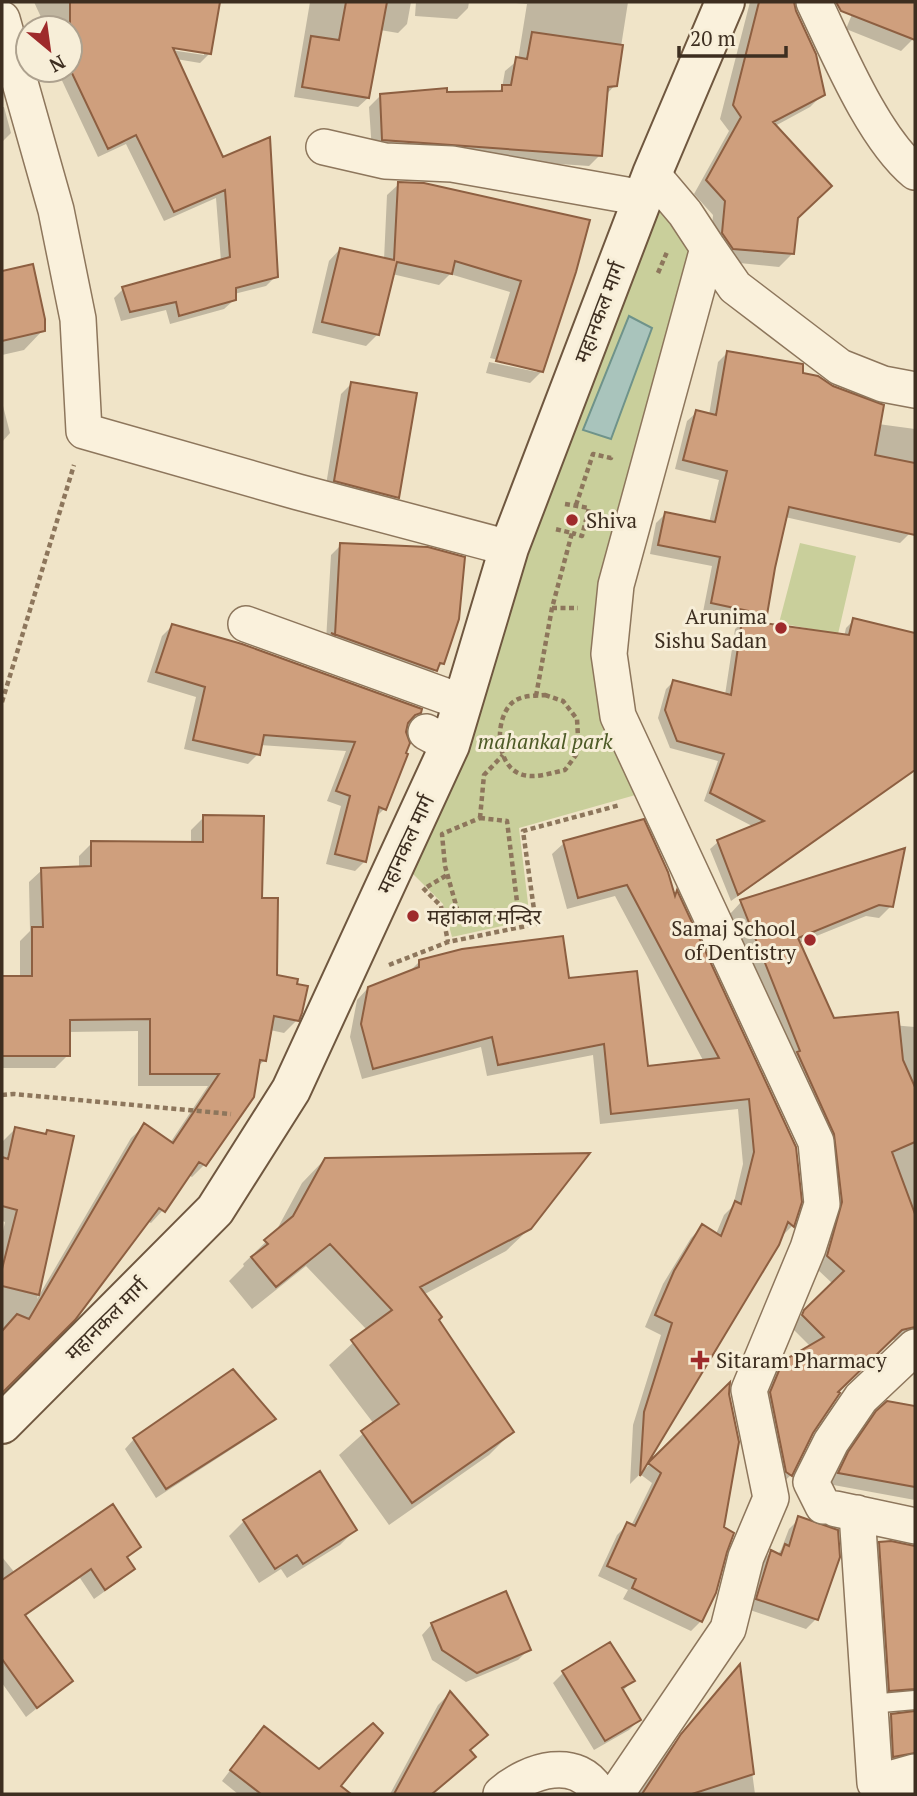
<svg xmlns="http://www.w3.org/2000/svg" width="917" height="1796" viewBox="0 0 917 1796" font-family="'PT Serif','Noto Sans Devanagari',serif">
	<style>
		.green { fill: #c9cf9b }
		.water { fill: #a9c4bc; stroke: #6f938a; stroke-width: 2 }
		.shadow { fill: #0003; fill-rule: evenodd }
		.building { fill: #cf9f7d; stroke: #8d5f41; stroke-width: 2 }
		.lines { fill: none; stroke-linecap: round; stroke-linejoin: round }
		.lane-casing { stroke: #8d765c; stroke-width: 21 }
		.street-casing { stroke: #8d765c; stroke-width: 38 }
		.secondary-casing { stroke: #6f573f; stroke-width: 42 }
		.path { stroke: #8d765c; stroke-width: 4.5; stroke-dasharray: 5 3.5; stroke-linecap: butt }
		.lane { stroke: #faf1dc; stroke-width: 18 }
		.street { stroke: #faf1dc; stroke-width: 35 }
		.secondary { stroke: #faf1dc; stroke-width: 38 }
		.poi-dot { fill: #9e2a2b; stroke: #f7eed8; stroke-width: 2.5 }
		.labels { text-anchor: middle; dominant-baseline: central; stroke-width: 6; stroke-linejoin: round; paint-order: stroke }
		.street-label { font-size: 21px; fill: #3d2e20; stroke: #f7eed8 }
		.poi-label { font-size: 21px; fill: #3d2e20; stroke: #f7eed8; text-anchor: start }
		.park-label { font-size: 21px; font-style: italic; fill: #4d5a26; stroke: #f7eed8 }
	</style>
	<rect width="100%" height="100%" fill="#f0e4c8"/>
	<path class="green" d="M654 184 704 243 607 589 646 792 519 828 530 920 452 937 443 904 401 862 531 502Z
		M800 543 856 556 838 634 779 623Z"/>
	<path class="water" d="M629 316 652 328 611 439 583 430Z"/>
	<path class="shadow" d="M34 2H199L216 15 210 53 200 63 176 59 276 276 266 286 234 294V300L224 309 170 324 166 310 121 321 114 298 123 289 221 261 216 198 164 221 126 144 98 157 57 70H70V28H46ZM164 45 204 51V55L164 49Z
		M310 2H411L407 24 398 33 380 30 368 98 358 107 294 97Z
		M416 2H469L468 8 457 19 415 16Z
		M505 2H628L615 85 606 95 600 155 589 166 372 151 369 107 381 95 497 93 502 88 505 71 518 60 527 4Z
		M750 2H793L823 94 810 107 775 126 796 218 792 254 779 267 720 261 710 247 713 215 694 194 729 131 720 119Z
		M857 2H915V33L913 39 901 51 846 29Z
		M2 107H4L11 133 2 142Z
		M399 184 574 271 542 371 530 383 486 373 489 362 537 372V369L490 358 510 292 450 274 439 285 392 274 378 334 366 346 312 333 329 261 340 249 384 260 387 195Z
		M31 266 43 330 24 350 2 355V273Z
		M727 353 801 374 878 424 915 429V515L910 533 900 543 785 517 765 614 755 624 844 637 846 628 854 620 876 646 915 658V769L731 901 710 849 718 842 754 827 704 801 718 761 670 748 658 718 666 689 673 682 725 695 735 629 744 621 703 612 712 566 650 554 656 523 665 514 709 523 719 480 675 469 687 421 697 412 709 415 718 362Z
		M351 384 397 497 387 507 325 491 341 394Z
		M2 402 10 433 2 442Z
		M341 545 443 663 425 680 326 641 331 555Z
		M172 626 419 712 406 724 384 809 374 819 365 861 355 871 326 864 341 806 327 801 346 751 260 745 258 754 248 764 184 749 196 697 147 682 162 636Z
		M204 817 260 900 276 976 297 1020 284 1033 270 1030 265 1060 257 1067 204 1165 192 1177 188 1175 163 1210 151 1223 147 1221 73 1319 2 1391V1236L5 1222 2 1221 3 1141 15 1129 44 1135 48 1132 72 1137 37 1299 131 1138 144 1126 170 1143 208 1086H138V1031L68 1032V1055L55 1068H2V978H20V941L30 931 29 882 42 870 79 868V856L92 843 191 844V830Z
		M564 843 673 897 676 893 800 1202 792 1226 780 1238 643 1471 728 1387 701 1621 691 1631 623 1599 628 1590 598 1576 617 1535 627 1525 631 1526 652 1483 640 1474 630 1484 633 1425 661 1335 645 1327 663 1284 691 1238 703 1226 716 1234 724 1215 733 1206 743 1164 738 1109 600 1124 593 1055 487 1076 481 1047 362 1079 350 1037 357 1000 368 988 408 973 419 962 568 980 646 1068 704 1062 615 896 567 909 552 854Z
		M903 850 891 906 879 918 866 916 799 943 833 1020 915 1027V1328L902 1339 888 1341 835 1393 811 1432 791 1475 779 1486 759 1405 772 1374 784 1362 811 1347 791 1327 793 1324 833 1284 816 1268 789 1063 730 914 741 902Z
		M325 1159 530 1228 506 1251 423 1295 437 1321 512 1432 489 1455 389 1525 339 1455 374 1424 329 1365 367 1330 306 1266 252 1309 229 1281 244 1266 243 1264 275 1233 302 1183Z
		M888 1403 915 1407V1500L828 1484 837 1466 865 1425Z
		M273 1419 264 1428 156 1498 125 1449 134 1439Z
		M799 1519 816 1619 806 1629 747 1609 761 1562 771 1552 777 1555 781 1550 789 1529Z
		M244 1521 355 1530 340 1545 287 1578 281 1569 259 1583 229 1536Z
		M880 1544 915 1547V1702H878L868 1556Z
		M139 1547 126 1559 133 1569 122 1579 94 1599 80 1578 24 1617 71 1681 26 1717 2 1683V1557L15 1573Z
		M432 1624 528 1650 518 1660 466 1682 432 1660 422 1635Z
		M738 1668 755 1794H638L671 1747Z
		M563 1673 632 1681 622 1692 639 1720 629 1730 594 1750 553 1683Z
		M450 1693 468 1751 461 1769 431 1794H390L438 1705Z
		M915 1713V1769L882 1767 879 1727 891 1715Z
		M381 1733 333 1794H238L222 1781 254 1739 319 1772Z"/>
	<path class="building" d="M70 2H220L211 54 173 48 223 157 270 137 278 277 236 288V300L179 316 176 302 130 312 122 287 230 257 225 190 174 212 136 135 108 149 70 69Z
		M346 2H387L369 98 302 87 311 36 339 40Z
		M759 2H794L796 11 816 54 825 95 773 122 832 186 798 218 794 254 733 249 722 233 725 201 706 180 741 117 733 105Z
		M836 2H915V40L841 11Z
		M532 32 623 45 617 86 608 87 602 156 382 140 380 94 447 88V92L502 91V85H511L516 57 527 59Z
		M398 182 424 183 590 220 576 272 543 372 496 361 521 281 455 261 452 274 397 262 379 335 322 322 340 248 394 260Z
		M33 264 45 319V331L2 341V271Z
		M727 351 803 364V373L818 376 833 386 884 405 875 455 915 463V535L789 507 775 568 767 615 711 603 720 557 658 545 665 512 715 522 727 471 683 460 696 410 716 415Z
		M351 382 417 393 399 498 334 481Z
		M340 543 428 547 465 557 459 619 444 664 440 663 437 671 331 633 335 635Z
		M853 618 915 633V770L738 895 717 840 764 821 710 793 724 754 677 741 665 710 673 680 731 695 742 620 849 635Z
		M172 624 242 644 422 709 421 713 415 715 408 723 406 732 410 743 406 753 408 754 386 810 379 807 366 862 335 854 350 796 336 791 355 742 264 735 260 755 193 740 205 687 156 672Z
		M203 815 264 816 262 898H278L277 975 298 979 297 984 308 986 302 1013 299 1021 274 1016 266 1061 260 1060 254 1097 206 1166 199 1162 165 1212 159 1208 75 1320 2 1393V1331L17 1314 29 1319 144 1123 173 1143 219 1074H150V1019L70 1020V1056H2V976H32V927H43L41 868 91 866V841L203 842Z
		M644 819 668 872 675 896 677 890 796 1147 802 1202 794 1227 788 1222 779 1245 640 1476 644 1412 672 1323 655 1315 674 1271 702 1224 721 1236 735 1201 741 1204 754 1152 749 1099 611 1114 604 1044 498 1065 492 1037 373 1069 361 1024 368 987 419 967V960L462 949 563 936 569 978 637 971 648 1066 719 1058 627 885 578 898 563 841Z
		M905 848 893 907 879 905 798 938 834 1018 898 1012 903 1060 915 1087V1142L892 1152 915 1214V1327L902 1330 838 1392 840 1393 813 1433 792 1476 786 1472 770 1392 783 1361 824 1337 802 1315 804 1310 844 1271 827 1256 842 1202 834 1134 797 1052 800 1051 740 900Z
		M15 1127 46 1134 47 1130 74 1136 39 1295 2 1286V1269L17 1210 2 1206V1157L8 1159Z
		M590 1153 531 1229 420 1287 442 1317 439 1320 514 1432 412 1503 361 1431 399 1404 351 1340 392 1310 330 1244 276 1287 251 1257 268 1244 264 1240 293 1216 325 1158Z
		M233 1369 276 1419 166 1489 133 1438Z
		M730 1382 729 1394 739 1442 724 1527 734 1533 727 1552 716 1593 702 1622 632 1588 636 1579 607 1566 627 1522 635 1526 661 1473 648 1463Z
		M887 1401 915 1406V1487L838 1473 848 1452 876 1411Z
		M320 1471 357 1530 303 1564 297 1555 275 1569 243 1520Z
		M113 1504 141 1547 127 1557 135 1569 105 1590 91 1569 25 1615 73 1681 37 1708 2 1659V1580Z
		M798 1516 838 1530 840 1557 818 1620 756 1599 771 1550 781 1555 785 1544 789 1546Z
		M891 1541 915 1546V1689L889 1691 879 1542Z
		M506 1591 531 1650 477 1673 442 1650 431 1623Z
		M610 1642 635 1681 622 1688 641 1720 605 1741 562 1671Z
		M740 1664 754 1774 692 1794H642L681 1734Z
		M450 1691 488 1735 470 1750 476 1757 432 1794H394Z
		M915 1711V1753L893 1757 891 1714Z
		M373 1723 383 1733 341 1786 351 1794H261L230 1770 264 1726 319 1769Z"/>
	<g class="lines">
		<defs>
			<path id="lane" d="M870 1704 915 1700"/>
			<path id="street" d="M814 2C838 52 873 137 915 172
				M2 19 56 210 78 319 84 431 298 492 509 548
				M324 147 385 161 452 164 643 198
				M708 248 735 287 840 367 883 384 915 390
				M246 624 462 702
				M426 732 450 745
				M823 1506 811 1482 831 1442 861 1398 915 1347
				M836 1509 915 1526
				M857 1513 875 1783 914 1772 915 1784
				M501 1794C528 1770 579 1754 599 1794
				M616 1794 728 1629 746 1557 771 1498 749 1390 808 1248 822 1204 816 1142 618 716 609 654 616 585 708 248 685 213 652 174"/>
			<path id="secondary" d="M2 1424 215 1210 291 1090 450 745 509 548 652 174 725 2"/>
		</defs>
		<use href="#lane" class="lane-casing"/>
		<use href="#street" class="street-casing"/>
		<use href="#secondary" class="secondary-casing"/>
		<path class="path" d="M658 273 667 252
			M565 504 589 508 582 536 572 533
			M576 505 593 454 611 458 612 454
			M552 608H578
			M545 695 563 701 577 719 578 737 576 755 565 770C551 773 532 780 518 773 496 762 495 722 510 705 518 695 533 696 545 695Z
			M536 696 552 608 572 533 555 529
			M2 702 74 465
			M480 818 507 821 518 910 461 923 445 866 442 834Z
			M480 818 484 775 503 755
			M427 887 447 875
			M423 888 441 906 448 942
			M389 965 448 942 536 924 523 831 620 805
			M2 1095 14 1094 231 1114"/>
		<use href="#lane" class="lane"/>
		<use href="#street" class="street"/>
		<use href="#secondary" class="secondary"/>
	</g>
	<g class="poi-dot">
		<circle cx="572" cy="520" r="7"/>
		<circle cx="781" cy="628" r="7"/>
		<circle cx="413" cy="916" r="7"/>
		<circle cx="810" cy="940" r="7"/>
		<path d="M696.5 1349.5h7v7h7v7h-7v7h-7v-7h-7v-7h7z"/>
	</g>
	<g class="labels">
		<g class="street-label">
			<text transform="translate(599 312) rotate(-69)">महानकल मार्ग</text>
			<text transform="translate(405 844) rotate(-65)">महानकल मार्ग</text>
			<text transform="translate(106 1319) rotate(-45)">महानकल मार्ग</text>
		</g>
		<g class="poi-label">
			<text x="586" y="520">Shiva</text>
			<text x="767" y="616" text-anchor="end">Arunima<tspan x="767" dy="24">Sishu Sadan</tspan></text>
			<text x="427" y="916">महांकाल मन्दिर</text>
			<text x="796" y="928" text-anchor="end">Samaj School<tspan x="796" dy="24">of Dentistry</tspan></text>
			<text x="716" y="1360">Sitaram Pharmacy</text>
		</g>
		<g class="park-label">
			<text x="545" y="741">mahankal park</text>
		</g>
	</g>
	<rect width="917" height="1796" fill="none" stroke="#3d2e20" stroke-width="7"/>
	<g transform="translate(49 49) rotate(151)"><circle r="33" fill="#f7eed8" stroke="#ada18e" stroke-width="2"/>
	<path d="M0-5L12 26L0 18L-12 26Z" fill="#9e2a2b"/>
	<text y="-10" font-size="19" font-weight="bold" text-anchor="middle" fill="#3d2e20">N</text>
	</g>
	<path d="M679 46v10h107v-10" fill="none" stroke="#3d2e20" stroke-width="3.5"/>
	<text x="690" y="46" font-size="21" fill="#3d2e20" stroke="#f7eed8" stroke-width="5" paint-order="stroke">20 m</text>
</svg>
